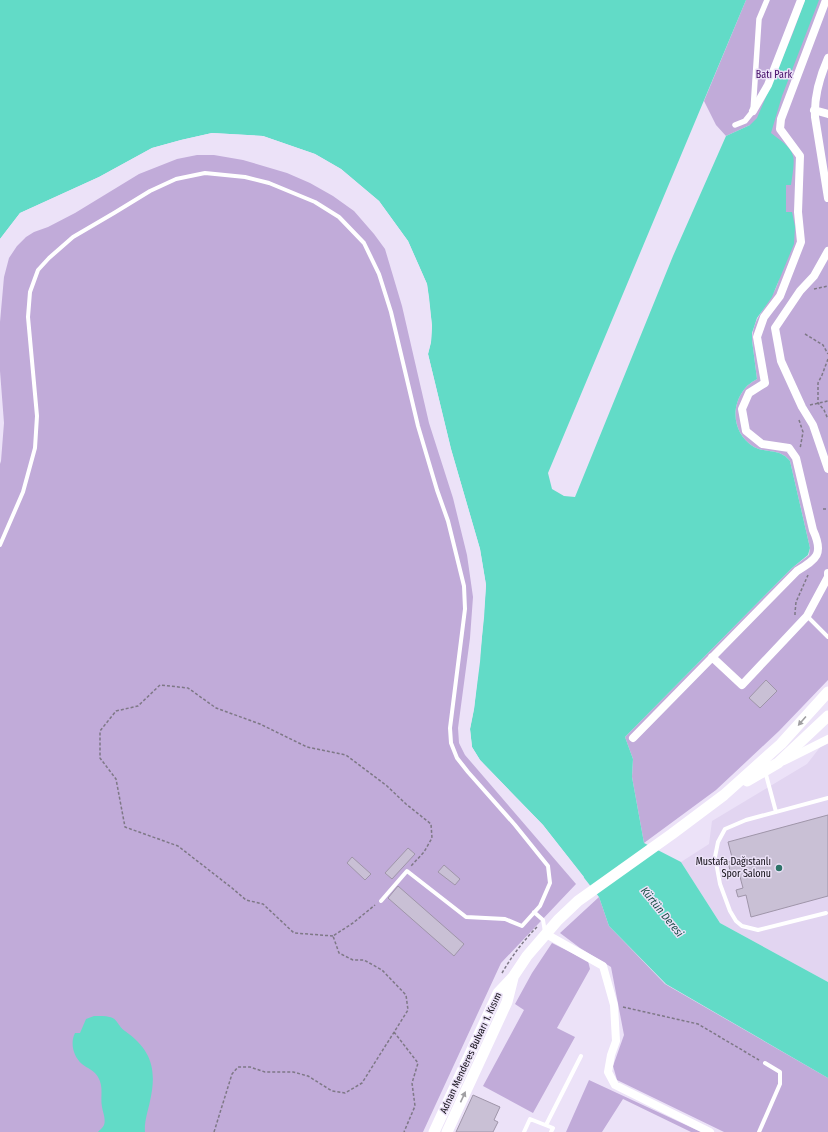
<svg xmlns="http://www.w3.org/2000/svg" width="828" height="1132" viewBox="0 0 828 1132" font-family="'Fira Sans Condensed',sans-serif">
	<style>
		.built { fill: #e2d5f1 }
		.green { fill: #c1abd9 }
		.water { fill: #62dbc7 }
		.pier { fill: #ece2f8 }
		.building { fill: #c9c0d5; stroke: #9f95a9 }
		.lines { fill: none; stroke-linecap: round; stroke-linejoin: round }
		.path { stroke: #7e7886; stroke-width: 1.5; stroke-dasharray: 3 2; stroke-linecap: butt }
		.service { stroke: #fff; stroke-width: 4 }
		.pedestrian { stroke: #fff; stroke-width: 5.5 }
		.minor { stroke: #fff; stroke-width: 8 }
		.secondary { stroke: #fff; stroke-width: 11 }
		.oneway { fill: #a09fa2 }
		.poi-dot { fill: #2e7368; stroke: #ece2f8; stroke-width: 1.5 }
		.labels { text-anchor: middle; dominant-baseline: central; stroke-width: 3; stroke-linejoin: round; paint-order: stroke }
		.park-label { font-size: 10px; fill: #400864; stroke: #ece2f8 }
		.poi-label { font-size: 10px; fill: #120f16; stroke: #ece2f8; text-anchor: end }
		.street-label { font-size: 10px; fill: #120f16; stroke: #ece2f8 }
		.water-label { font-size: 11px; font-style: italic; fill: #1d5149; stroke: #ece2f8 }
	</style>
	<rect width="100%" height="100%" fill="#ece2f8"/>
	<path class="built" d="M828 737V982L720 923 681 862 709 844 712 821 807 764Z"/>
	<path class="green" d="M746 0H828V680L779 731 716 790 644 843 632 777 633 759 625 737 792 568 809 555 810 548 790 461C788 459 786 456 783 455 776 450 763 452 754 447 734 435 730 409 743 391 747 385 752 382 757 379L752 340C753 313 773 303 779 279 781 272 781 263 782 255 784 231 786 208 786 185H791L750 125 726 136 716 125 704 101Z
		M197 155H214L243 160 287 173 310 183 333 196 354 211 374 234 385 249 402 306 429 423 453 498 467 555 473 597 470 638 458 728 459 743 465 755 576 884 501 963 423 1132H0V464L1 461 4 423 0 371V322L4 277 9 258 17 246 26 237 34 232 48 227 75 213 139 174 177 159Z
		M599 897 609 926 665 984 828 1078V1132H724L617 1080 613 1066 624 1035 611 967 580 948 560 933Z
		M552 943 588 961 590 969 557 1028 575 1037 533 1113 483 1086 524 1010 515 1004 532 973Z
		M589 1080 701 1132H691L623 1099 602 1132H566Z"/>
	<path class="water" d="M0 0H746L548 473 552 489 564 496 575 497 673 256 726 136 750 125 757 118 793 33 805 0H819L782 96 771 133C778 139 791 146 793 156 795 161 792 178 791 185H786V212H792L795 227 794 244 772 297 757 318 752 333V340L757 379C752 382 747 385 743 391 730 409 734 435 754 447 763 452 776 450 783 455 786 456 788 459 790 461L810 548 808 555 792 568 625 737 633 759 632 777 644 843 681 862 720 923 828 982V1078L666 984 609 926 599 897 543 825 480 760 472 747 470 729 474 709 484 618 486 585 480 549 451 449 428 354 431 342 432 326 427 284 408 241 379 201 341 169 315 154 263 136 212 133 181 140 152 148 99 177 20 213 0 239Z
		M94 1016C101 1016 113 1015 117 1022 120 1026 121 1028 125 1031 152 1050 157 1070 150 1101 148 1111 144 1122 145 1132H98C99 1130 103 1128 104 1125 106 1119 103 1113 102 1107 100 1097 104 1087 98 1077 95 1071 87 1068 82 1064 73 1056 70 1043 75 1033H80L86 1019Z"/>
	<path class="pier" d="M212 133 263 136 315 154 341 169 379 201 408 241 427 284 429 297 432 326 431 342 428 354 451 449 480 549 486 585 480 662 474 709 470 729 472 747 480 760 543 825 584 877 583 879 541 826 479 761 470 748 468 729 472 708 478 662 484 585 478 549 449 450 426 354 429 342 430 326 428 297 425 284 406 242 377 202 340 170 314 156 262 138 213 135 182 142 153 150 100 179 22 214 0 241V239L20 213 99 177 152 148 181 140Z"/>
	<path class="building" d="M766 680 777 691 760 708 749 698Z
		M828 815V896L751 917 746 895 738 897 736 890 743 888 739 873 731 875 728 862 733 861 728 842Z
		M408 848 415 854 392 879 385 873Z
		M352 857 371 874 365 880 347 863Z
		M444 865 460 879 455 885 438 872Z
		M398 886 464 944 454 956 388 898Z
		M473 1095 500 1107 494 1120 498 1122 493 1132H456Z"/>
	<g class="lines">
		<path class="path" d="M814 289 828 286
			M805 334 823 345 828 354
			M828 359 822 375 818 383V403L824 410 828 419
			M810 405 828 401
			M799 420 803 432 800 449
			M823 509H828
			M795 615V613L796 602 808 575
			M333 936 294 933 263 904 246 900 232 888 178 846 125 827 116 779 100 758V731L116 711 138 706 160 685 188 688 216 708 260 724 307 747 346 755 387 786 406 804 431 824 432 838 424 852 411 866
			M502 973C512 956 523 941 537 927
			M623 1007 698 1024 759 1060
			M394 1032 418 1063 412 1083 415 1106 404 1132
			M214 1132 232 1074 238 1067H250L265 1072H293L308 1076 332 1091 345 1093 362 1083 408 1010 406 995 382 970 364 960H353L339 953 333 936 353 923 375 905"/>
		<path class="service" d="M0 545 23 492 35 448 37 416 28 317 30 292 38 270 49 258 73 237 114 213 150 191 176 179 205 173 245 177 269 183 315 202 339 217 364 243 379 274 391 312 418 426 437 490 448 521 464 586 465 609 450 728 451 743 457 758 468 772 515 825 548 866 550 883 540 906 522 926 505 919 466 917 407 871 381 901
			M807 616 828 637
			M765 771 776 812
			M534 912 543 920 545 932
			M826 913 758 930 742 926 736 921 730 911 720 884 715 857 718 842 725 829 746 820 828 798
			M546 1125 581 1056
			M524 1132 530 1119 553 1128 551 1132
			M759 1132 780 1084V1072L765 1063"/>
		<path class="pedestrian" d="M735 125 745 121 753 111 759 19 767 0"/>
		<path class="minor" d="M828 58C820 76 814 97 815 117L828 198
			M814 110 828 114
			M753 111 768 85 801 0
			M828 251 814 276 800 291 775 328 781 361 802 407 813 425 828 469
			M712 657 742 685 807 616 828 577V573
			M633 738 797 571C817 559 824 554 813 530L796 458 789 448 762 444 746 431 742 409 749 393 765 383 757 337 764 317 780 296 801 242 798 212 800 156 780 129 781 119 826 0
			M784 761 828 739
			M546 934 603 966 614 1005 616 1041 611 1055 608 1072 615 1085 710 1132"/>
		<path class="secondary" d="M747 781 778 763 828 716
			M434 1132 498 993 513 977 527 956 558 920 578 901 672 834 724 795 781 744 828 692
			M447 1132 507 1002 513 978"/>
	</g>
	<defs><path id="oneway-solid" d="M-6-.8H1V-3.2L6.5 0L1 3.2V.8H-6Z"/></defs>
	<g class="oneway">
		<use href="#oneway-solid" transform="translate(802 721) rotate(131)"/>
		<use href="#oneway-solid" transform="translate(463 1097) rotate(-65)"/>
	</g>
	<circle class="poi-dot" cx="779" cy="868" r="4"/>
	<g class="labels">
		<g class="park-label">
			<text x="774" y="75">Batı Park</text>
		</g>
		<g class="poi-label">
			<text x="771" y="862">Mustafa Dağıstanlı<tspan x="771" dy="12">Spor Salonu</tspan></text>
		</g>
		<g class="street-label">
			<text transform="translate(471 1053) rotate(-65)">Adnan Menderes Bulvarı 1. Kısım</text>
		</g>
		<g class="water-label">
			<text transform="translate(662 912) rotate(51)">Kürtün Deresi</text>
		</g>
	</g>
</svg>
